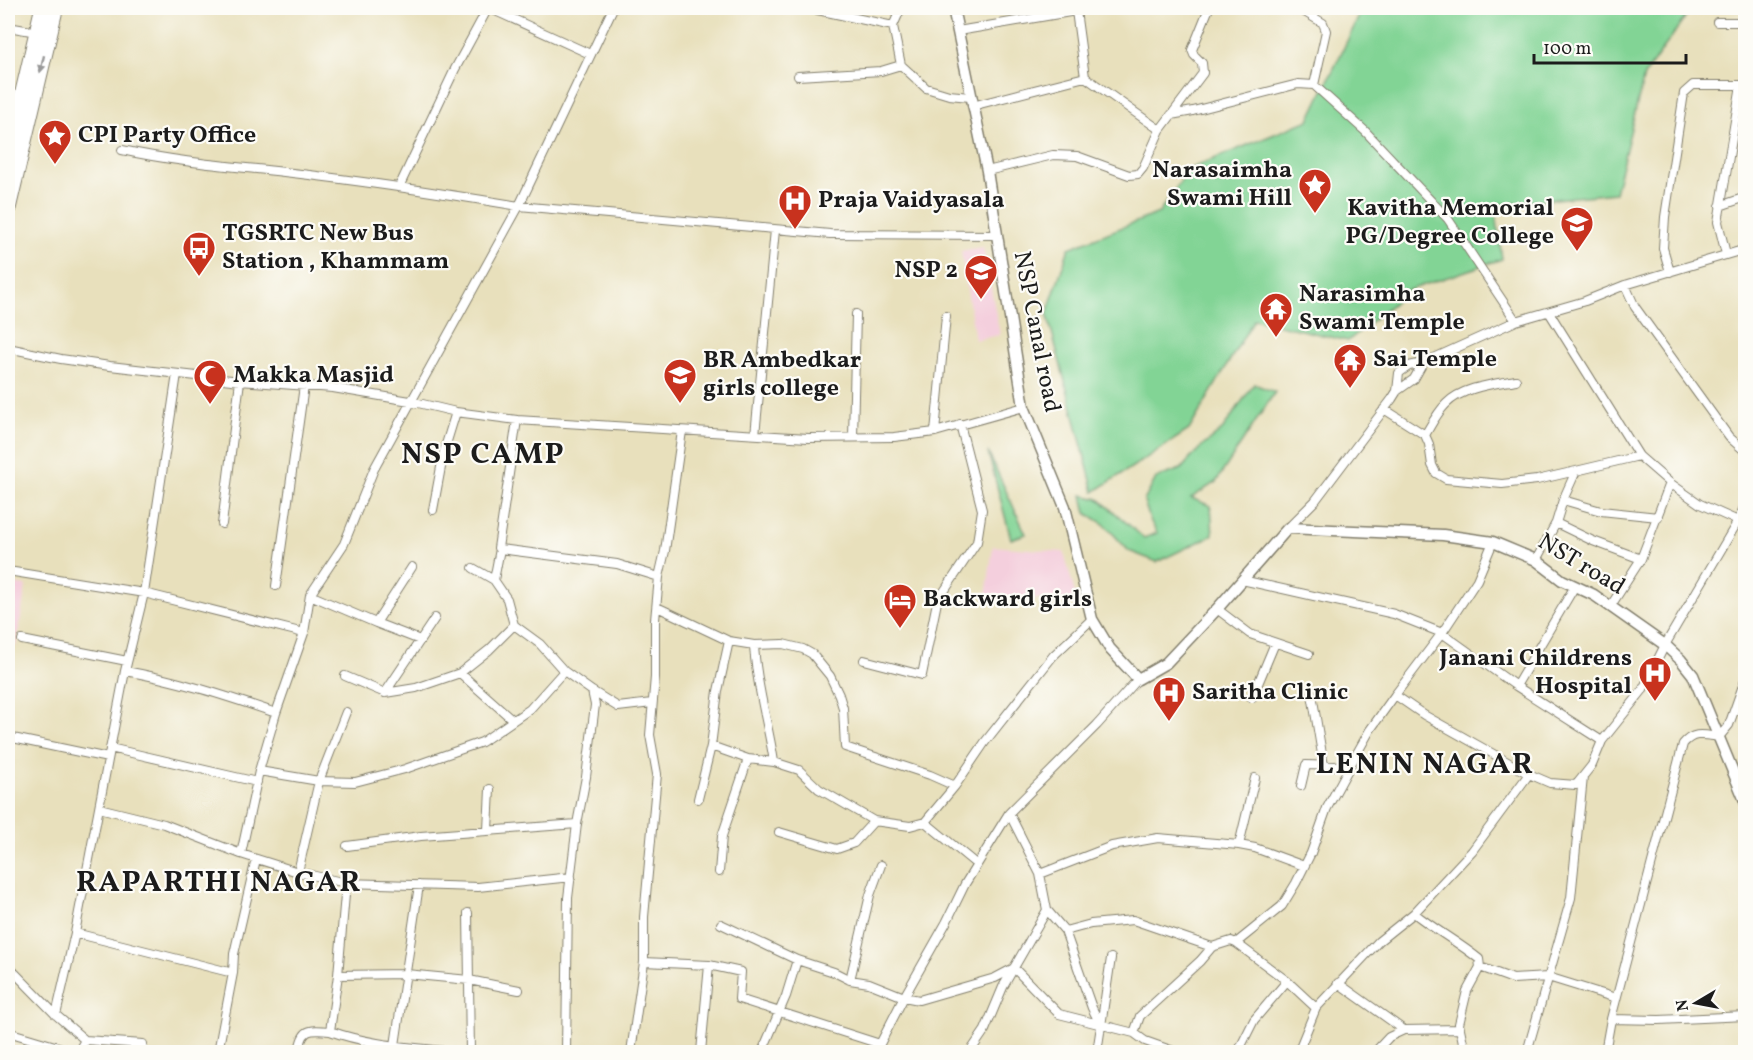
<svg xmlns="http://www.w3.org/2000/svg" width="1753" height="1060" viewBox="0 0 1753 1060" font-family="Vollkorn,serif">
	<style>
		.built { fill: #f4cfdd }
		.green { fill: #82d495; stroke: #4f7858; stroke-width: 1.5 }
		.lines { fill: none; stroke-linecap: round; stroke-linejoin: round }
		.minor-casing { stroke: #827e6c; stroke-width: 10 }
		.tertiary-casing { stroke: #827e6c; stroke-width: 13 }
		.trunk-casing { stroke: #827e6c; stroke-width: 16 }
		.minor { stroke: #fff; stroke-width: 8 }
		.tertiary { stroke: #fff; stroke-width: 10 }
		.trunk { stroke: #fff; stroke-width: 14 }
		.oneway { fill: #999 }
		.labels { text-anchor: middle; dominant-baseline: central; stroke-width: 4.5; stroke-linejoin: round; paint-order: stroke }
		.poi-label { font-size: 24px; font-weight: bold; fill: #1c1c1c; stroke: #fdfcf7; text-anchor: start }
		.street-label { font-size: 24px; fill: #1c1c1c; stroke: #fdfcf7 }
		.district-label { font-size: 30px; font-weight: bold; letter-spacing: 1.5px; fill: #1c1c1c; stroke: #fdfcf7 }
	</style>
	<rect width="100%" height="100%" fill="#fdfcf7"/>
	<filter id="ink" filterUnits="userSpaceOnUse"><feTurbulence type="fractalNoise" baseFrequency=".0167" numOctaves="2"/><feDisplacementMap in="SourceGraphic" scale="12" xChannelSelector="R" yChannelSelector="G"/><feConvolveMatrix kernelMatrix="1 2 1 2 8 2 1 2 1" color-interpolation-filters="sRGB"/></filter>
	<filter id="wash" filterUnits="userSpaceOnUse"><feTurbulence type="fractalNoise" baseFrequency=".008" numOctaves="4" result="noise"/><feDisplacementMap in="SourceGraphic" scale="24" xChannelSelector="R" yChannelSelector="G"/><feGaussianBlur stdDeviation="1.35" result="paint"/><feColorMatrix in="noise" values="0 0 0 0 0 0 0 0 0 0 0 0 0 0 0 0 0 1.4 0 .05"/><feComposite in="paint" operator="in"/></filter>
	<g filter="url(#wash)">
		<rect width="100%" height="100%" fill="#e8e0bc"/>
		<path class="built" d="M983 247 1000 335 975 340 961 251Z
			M993 546 1064 552 1077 601 986 596Z
			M8 583 26 586 16 646 8 644Z"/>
		<path class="green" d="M1363 8H1692L1644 76 1615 193 1495 205 1502 259 1409 290 1348 341 1254 319 1189 430 1094 492 1047 313 1069 248 1159 213 1189 169 1309 120Z
			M1254 384 1275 392 1216 482 1191 498 1211 506 1213 535 1157 562 1129 551 1104 524 1086 513 1082 495 1099 499 1144 538 1157 533 1150 520 1144 501 1156 478 1181 469 1199 449 1223 429Z
			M988 452 1026 534 1011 539Z"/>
	</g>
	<g filter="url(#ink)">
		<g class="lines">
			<defs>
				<path id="minor" d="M489 8 590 54
					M613 8 519 206 830 234 996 235
					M808 8 893 26
					M901 8 893 26 901 65 926 88 949 95 970 97
					M1298 8 1323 23 1326 31 1314 85
					M1076 11 1085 77
					M1717 22H1746
					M8 27 37 32
					M958 31 1076 11 1077 8
					M798 76 881 71 901 65
					M972 106 1085 77 1160 130
					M1171 115 1193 111 1298 84 1314 85 1365 131 1448 219 1516 321
					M122 150C176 162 230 166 284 172 363 181 441 193 519 206L374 469 344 544 310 595 304 633 276 713 259 771 241 854
					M987 171 1053 155 1077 156 1129 175 1138 174 1143 168 1160 130 1203 73 1202 63 1194 55 1192 50 1209 8
					M399 187 455 69 488 8
					M1720 206 1746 197
					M1726 254 1718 222 1741 85
					M1670 272 1663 248 1665 217 1684 93 1693 85H1746
					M1625 285 1635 307 1729 437 1746 452
					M1549 312 1639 456 1670 483 1700 504 1738 521
					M8 348 61 359 110 366 240 381 333 388 410 401 456 412 517 420 808 438 894 437 935 432 1024 407
					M1397 391 1414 379 1423 363
					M1384 409 1425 435 1429 444 1432 465 1436 473 1446 479 1502 484 1537 480 1576 471
					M935 432 946 316
					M755 435 775 230
					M1425 435C1431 425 1437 413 1446 404 1462 387 1494 384 1516 380
					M853 437 856 314
					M1563 500 1601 511 1658 517
					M433 510 444 451 456 412
					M1556 523 1593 541 1641 559
					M222 524 240 381
					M1288 528 1315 501 1392 399 1397 391 1399 373 1409 366 1423 363 1516 321 1585 301 1625 285 1746 249
					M500 549 617 564 659 577
					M1536 560 1556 523 1563 500 1576 471 1639 456
					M8 571 144 593 304 633
					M494 580 500 549 498 548 517 420
					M1242 580 1394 614 1442 633 1516 686 1602 741
					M276 586 304 386
					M310 595 376 623 420 640
					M657 607 729 641 754 645 783 644 803 649 812 654 830 676 839 695 843 708 845 747 930 775 955 786
					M1610 607 1641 559 1670 483
					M1217 609 1250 634 1309 654
					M376 623 412 567
					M514 625 540 644 564 671
					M22 640 127 661
					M754 645C756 685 768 722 774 762
					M864 660 922 675 937 602 977 542 982 510 960 424
					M125 671C177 680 226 696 276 713
					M460 673 513 720
					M345 676 385 693 416 688 460 673 489 650 514 625 507 599 494 580 473 568
					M1516 686 1575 586
					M592 691 618 707 652 703
					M385 693 435 618
					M1312 694 1324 766
					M1395 695 1442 633 1477 580 1493 542
					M1252 698 1275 643
					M8 737 108 758
					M711 746 748 759 722 836 719 872
					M110 748 257 782
					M748 759 774 762 799 770 819 789 874 821
					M259 771 319 781 355 782 405 769 482 742 530 709 564 671 592 691 595 705 586 777 577 824 568 898 566 1052
					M1301 786 1306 765 1335 766 1351 764
					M698 799 711 746 718 691 729 641
					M99 808 164 824 241 854 298 872 346 883 478 887 571 877
					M1009 813 1040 874 1047 910 1065 931 1092 1008 1101 1026 1097 1052
					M925 822 976 864
					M488 830 490 789
					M779 832 837 849 854 843 874 821 910 826 925 822 955 786 985 742 1053 656 1092 619
					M1239 845 1255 778
					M347 846 421 836 577 824
					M298 872 319 781 346 712
					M1040 874 1112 846 1158 838 1239 845 1255 848 1304 866
					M468 913 470 1052
					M1414 913C1435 930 1458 942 1479 959L1480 967 1467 991 1459 1024 1465 1052
					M721 924 797 960 834 972 850 980 869 983 904 997 919 1000 995 978 1014 968 1059 1014 1134 1033 1140 1016 1200 961 1212 947 1231 941 1236 943 1287 981 1316 1008
					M1065 931 1091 924 1133 920 1212 947
					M75 933 233 973
					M1236 943 1282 906 1296 883 1311 853 1327 808 1351 764 1370 730 1395 695 1424 715 1529 774 1550 783 1576 785 1592 765 1602 741 1642 691 1665 645 1738 521 1746 503
					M644 962 709 965 741 972 739 999 880 1044
					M8 966 56 1015 85 1040 78 1052
					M1480 967 1513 979 1548 977 1616 998
					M338 975 346 883
					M850 980 870 895 881 865
					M1338 983 1404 1030 1460 1029
					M56 1015 75 933 125 671 144 593 177 374
					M1611 1019 1659 1020 1746 1016
					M1101 1026 1111 958
					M330 1031C368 1045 412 1047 452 1052
					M8 1032 75 1052
					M1134 1033 1145 1041 1176 1052
					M85 1040 143 1044
					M218 1052 233 973 234 954 256 859
					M299 1052C302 1029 308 1029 330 1031L338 975 406 974 469 980 519 990
					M394 1052 419 885
					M631 1052 644 962V917L657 774 650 735 655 677V620L659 577 665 551 682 431
					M701 1052 709 965
					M762 1052 786 996 797 960
					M871 1052 880 1044 904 997 946 923 965 884 1009 813 1097 725 1138 679
					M970 1052 985 1030 1003 987 1047 910
					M1238 1052 1254 1020 1287 981
					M1298 1052 1316 1008 1379 941 1414 913 1472 851 1529 774
					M1375 1052 1389 1037 1404 1030
					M1527 1052 1571 898 1583 777
					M1605 1052 1611 1019 1683 744C1694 731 1704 735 1719 737L1729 725 1746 677"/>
				<path id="tertiary" d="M953 8 987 171 1024 407 1065 507 1092 619 1110 649 1138 679 1166 663 1217 609 1288 528 1443 535 1493 542 1536 560 1562 580 1594 595 1665 645 1681 660 1693 675 1746 803"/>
				<path id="trunk" d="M8 154 42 8
					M8 211 56 8"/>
			</defs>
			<use href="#minor" class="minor-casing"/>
			<use href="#tertiary" class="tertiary-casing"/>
			<use href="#trunk" class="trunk-casing"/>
			<use href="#minor" class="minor"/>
			<use href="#tertiary" class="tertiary"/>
			<use href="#trunk" class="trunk"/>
		</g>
		<defs><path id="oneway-solid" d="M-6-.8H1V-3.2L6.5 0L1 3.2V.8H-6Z" transform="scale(1.5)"/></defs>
		<use class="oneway" href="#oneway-solid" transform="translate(42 64) rotate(103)"/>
	</g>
	<defs>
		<symbol id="sight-pin" viewBox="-11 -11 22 30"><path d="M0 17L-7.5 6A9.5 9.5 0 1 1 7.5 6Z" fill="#c8321e" stroke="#fdfcf7"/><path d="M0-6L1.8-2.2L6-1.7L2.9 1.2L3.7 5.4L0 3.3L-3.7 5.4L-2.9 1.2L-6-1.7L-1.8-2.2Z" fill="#fff"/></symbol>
		<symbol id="hospital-pin" viewBox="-11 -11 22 30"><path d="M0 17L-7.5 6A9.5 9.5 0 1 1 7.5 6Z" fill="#c8321e" stroke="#fdfcf7"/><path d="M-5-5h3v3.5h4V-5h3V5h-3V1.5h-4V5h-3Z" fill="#fff"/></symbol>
		<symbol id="university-pin" viewBox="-11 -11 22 30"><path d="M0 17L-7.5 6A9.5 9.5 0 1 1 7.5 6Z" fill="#c8321e" stroke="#fdfcf7"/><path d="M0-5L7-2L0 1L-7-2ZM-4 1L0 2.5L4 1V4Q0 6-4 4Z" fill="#fff"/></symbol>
		<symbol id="bus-pin" viewBox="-11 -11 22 30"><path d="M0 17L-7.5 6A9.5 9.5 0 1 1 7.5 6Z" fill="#c8321e" stroke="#fdfcf7"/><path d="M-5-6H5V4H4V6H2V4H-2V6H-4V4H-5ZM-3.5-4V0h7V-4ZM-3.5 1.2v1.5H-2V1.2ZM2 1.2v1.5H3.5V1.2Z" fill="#fff"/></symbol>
		<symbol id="school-pin" viewBox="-11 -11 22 30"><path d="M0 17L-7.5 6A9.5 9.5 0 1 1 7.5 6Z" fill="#c8321e" stroke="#fdfcf7"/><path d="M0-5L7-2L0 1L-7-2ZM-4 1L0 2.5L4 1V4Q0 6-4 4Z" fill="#fff"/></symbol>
		<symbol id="temple-pin" viewBox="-11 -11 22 30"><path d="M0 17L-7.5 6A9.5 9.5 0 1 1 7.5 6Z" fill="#c8321e" stroke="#fdfcf7"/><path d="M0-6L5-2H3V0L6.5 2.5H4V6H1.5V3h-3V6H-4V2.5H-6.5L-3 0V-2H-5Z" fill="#fff"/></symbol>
		<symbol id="mosque-pin" viewBox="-11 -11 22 30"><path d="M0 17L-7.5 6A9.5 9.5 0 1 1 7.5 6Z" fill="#c8321e" stroke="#fdfcf7"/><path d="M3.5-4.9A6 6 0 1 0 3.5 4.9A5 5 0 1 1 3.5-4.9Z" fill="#fff"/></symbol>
		<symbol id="hotel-pin" viewBox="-11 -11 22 30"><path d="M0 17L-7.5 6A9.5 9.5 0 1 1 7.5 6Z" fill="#c8321e" stroke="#fdfcf7"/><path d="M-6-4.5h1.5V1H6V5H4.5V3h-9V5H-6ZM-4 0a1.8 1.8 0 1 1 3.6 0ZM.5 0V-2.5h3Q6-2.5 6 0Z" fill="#fff"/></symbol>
	</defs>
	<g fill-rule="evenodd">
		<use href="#sight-pin" x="36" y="117" width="38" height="52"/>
		<use href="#sight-pin" x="1296" y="166" width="38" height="52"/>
		<use href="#hospital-pin" x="776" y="182" width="38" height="52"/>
		<use href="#university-pin" x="1558" y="204" width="38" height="52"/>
		<use href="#bus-pin" x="180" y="229" width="38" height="52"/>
		<use href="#school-pin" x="962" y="252" width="38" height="52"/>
		<use href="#temple-pin" x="1257" y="290" width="38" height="52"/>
		<use href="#temple-pin" x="1331" y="341" width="38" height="52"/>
		<use href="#university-pin" x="661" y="356" width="38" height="52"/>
		<use href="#mosque-pin" x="191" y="357" width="38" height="52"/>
		<use href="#hotel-pin" x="881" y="581" width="38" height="52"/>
		<use href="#hospital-pin" x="1636" y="654" width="38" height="52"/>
		<use href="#hospital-pin" x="1150" y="674" width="38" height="52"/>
	</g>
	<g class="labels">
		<g class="poi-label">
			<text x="78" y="136">CPI Party Office</text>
			<text x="1292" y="171" text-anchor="end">Narasaimha<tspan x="1292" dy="28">Swami Hill</tspan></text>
			<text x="818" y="201">Praja Vaidyasala</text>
			<text x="1554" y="209" text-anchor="end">Kavitha Memorial<tspan x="1554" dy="28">PG/Degree College</tspan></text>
			<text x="222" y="234">TGSRTC New Bus<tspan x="222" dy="28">Station , Khammam</tspan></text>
			<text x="958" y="271" text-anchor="end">NSP 2</text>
			<text x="1299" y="295">Narasimha<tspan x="1299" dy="28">Swami Temple</tspan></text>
			<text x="1373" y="360">Sai Temple</text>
			<text x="703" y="361">BR Ambedkar<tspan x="703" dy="28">girls college</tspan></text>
			<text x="233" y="376">Makka Masjid</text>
			<text x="923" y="600">Backward girls</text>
			<text x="1632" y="659" text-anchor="end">Janani Childrens<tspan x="1632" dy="28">Hospital</tspan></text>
			<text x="1192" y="693">Saritha Clinic</text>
		</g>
		<g class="street-label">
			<text transform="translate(1036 332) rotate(79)">NSP Canal road</text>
			<text transform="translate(1581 565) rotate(31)">NST road</text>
		</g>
		<g class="district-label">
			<text x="483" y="455">NSP CAMP</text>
			<text x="1425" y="765">LENIN NAGAR</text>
			<text x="219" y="883">RAPARTHI NAGAR</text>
		</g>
	</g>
	<rect width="1753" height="1060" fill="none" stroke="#fdfcf7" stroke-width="30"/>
	<g transform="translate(1696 1003) rotate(260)" stroke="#fdfcf7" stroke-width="4.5" paint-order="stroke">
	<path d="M0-4.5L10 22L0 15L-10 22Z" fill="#1c1c1c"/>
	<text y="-9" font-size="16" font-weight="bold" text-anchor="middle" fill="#1c1c1c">N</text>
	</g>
	<path d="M1534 54v9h152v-9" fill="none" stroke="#1c1c1c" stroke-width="3"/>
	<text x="1543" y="54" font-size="18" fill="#1c1c1c" stroke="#fdfcf7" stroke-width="4.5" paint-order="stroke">100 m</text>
</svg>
